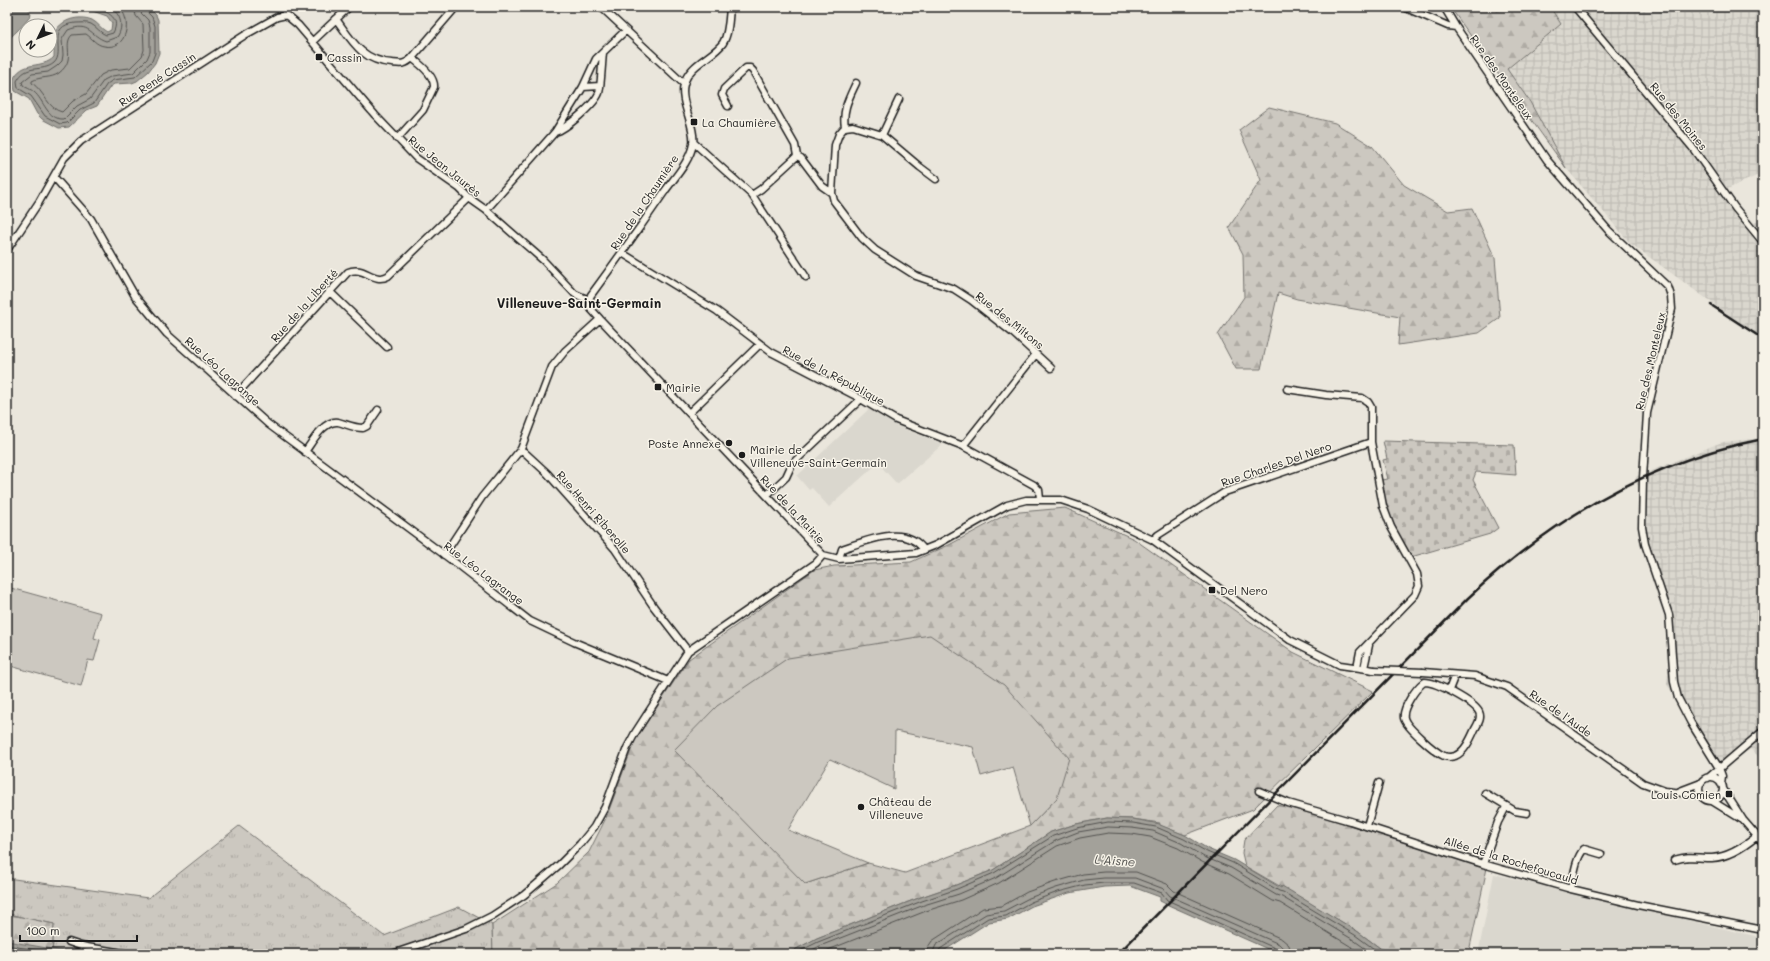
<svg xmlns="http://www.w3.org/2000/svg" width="1770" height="961" viewBox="0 0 1770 961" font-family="Mali,sans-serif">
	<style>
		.built { fill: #dad7ce }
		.industrial { fill: url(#industrial-grid) }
		.grass { fill: url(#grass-tufts); stroke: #74726e }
		.forest { fill: url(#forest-firs); stroke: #74726e; fill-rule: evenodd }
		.cemetery { fill: url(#cemetery-stones); stroke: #74726e }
		.green { fill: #ccc8c0; stroke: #74726e }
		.water { fill: #a3a19a; stroke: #6d6c68 }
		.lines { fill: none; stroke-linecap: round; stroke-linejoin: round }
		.shore { stroke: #52514e; stroke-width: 1 }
		.street-casing { stroke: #1c1c1c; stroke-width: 9 }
		.street { stroke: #f7f3e8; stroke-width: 6 }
		.rail { stroke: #1c1c1c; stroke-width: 2.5 }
		.street-bridge-casing { stroke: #1c1c1c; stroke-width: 9; stroke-linecap: butt }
		.street-bridge { stroke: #f7f3e8; stroke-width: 6 }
		.poi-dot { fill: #1c1c1c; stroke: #f7f3e8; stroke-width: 1.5 }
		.labels { text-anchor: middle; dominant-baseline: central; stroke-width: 3; stroke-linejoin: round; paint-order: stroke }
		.poi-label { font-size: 11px; fill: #1c1c1c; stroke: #f7f3e8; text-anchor: start }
		.street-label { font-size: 11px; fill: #1c1c1c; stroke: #f7f3e8 }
		.water-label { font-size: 12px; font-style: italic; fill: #52514e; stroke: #f7f3e8 }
		.quarter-label { font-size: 13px; font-weight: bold; fill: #1c1c1c; stroke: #f7f3e8 }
	</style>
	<defs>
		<pattern id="industrial-grid" width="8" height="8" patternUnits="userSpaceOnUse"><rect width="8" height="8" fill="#dad7ce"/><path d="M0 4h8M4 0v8" fill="none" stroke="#bab8b0"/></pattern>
		<pattern id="grass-tufts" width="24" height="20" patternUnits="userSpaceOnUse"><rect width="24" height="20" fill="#ccc8c0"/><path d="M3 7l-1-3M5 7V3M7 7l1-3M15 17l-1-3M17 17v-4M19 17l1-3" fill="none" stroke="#afaba4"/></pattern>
		<pattern id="forest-firs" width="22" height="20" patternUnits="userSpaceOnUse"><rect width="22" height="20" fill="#ccc8c0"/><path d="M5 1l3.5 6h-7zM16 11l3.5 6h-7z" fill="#afaba4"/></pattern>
		<pattern id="cemetery-stones" width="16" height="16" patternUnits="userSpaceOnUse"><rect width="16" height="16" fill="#ccc8c0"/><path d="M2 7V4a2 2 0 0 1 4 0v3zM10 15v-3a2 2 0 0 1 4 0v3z" fill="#afaba4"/></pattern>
	</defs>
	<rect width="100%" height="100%" fill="#eae6dc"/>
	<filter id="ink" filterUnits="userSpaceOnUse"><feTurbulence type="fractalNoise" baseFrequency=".025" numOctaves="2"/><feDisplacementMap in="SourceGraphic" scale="8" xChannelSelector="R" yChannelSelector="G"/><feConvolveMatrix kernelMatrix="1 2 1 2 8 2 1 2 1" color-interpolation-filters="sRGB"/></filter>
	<g filter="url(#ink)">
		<path class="built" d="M869 409 897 426 943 444 897 484 878 463 829 507 812 488 809 490 797 476Z
			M1494 874 1763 938V954H1478Z"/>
		<path class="industrial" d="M1550 7H1763V173L1725 190 1754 223 1763 219V340L1630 243 1566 168 1530 102 1507 69 1561 24Z
			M1763 438V760L1750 749 1717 773 1667 684 1674 617 1647 549 1636 477 1722 442Z"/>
		<path class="grass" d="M239 826 384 936 459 907 492 925 493 954H52L54 924 7 914V878L148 898Z"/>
		<path class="forest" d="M1450 7H1494L1497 11 1508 7H1550L1561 24 1507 69 1530 102 1566 168Z
			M1269 107 1335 123 1372 146 1404 185 1448 211 1472 208 1495 258 1500 318 1479 333 1398 345 1400 317 1297 299 1278 293 1261 369H1236L1218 335 1244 297 1243 254 1229 227 1261 180 1239 130Z
			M1065 508 1134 539 1293 652 1373 691 1253 809 1185 835 1159 825 1160 823 1133 819 1107 818 1076 824 1051 832 993 870 956 885 921 897 817 938 787 954H493L492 925 557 883 589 852 606 818 635 740 689 659 814 570 834 566 911 562 949 545 1009 513ZM1004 685 1057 798 1030 826 905 873 868 863 805 884 717 706Z
			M1277 805 1314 814 1487 868 1470 947 1477 954H1388L1357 931 1245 866 1242 853 1244 840Z
			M7 914 54 924 52 954H7Z"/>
		<path class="cemetery" d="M1383 441 1514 445 1516 475 1476 472 1473 480 1498 528 1490 534 1411 557 1397 536 1385 510 1381 480 1388 479 1383 460 1387 459Z"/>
		<path class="green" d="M7 587 101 613 94 638 100 640 94 661 88 660 81 686 7 665Z
			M930 635 1004 685 1069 758 1057 798 1030 826 1013 767 981 776 973 747 895 731 894 789 830 759 788 830 868 863 805 884 674 750 717 706 788 658Z"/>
		<path class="water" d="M7 7H28L31 15C25 25 15 32 7 41Z
			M81 7H148L156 15 158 20 159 53 155 63 148 72 137 81 132 83 114 84 110 87 97 106 87 110 69 127 59 128 42 119 37 114 29 99 15 91 13 80C22 59 42 70 54 57 55 51 52 44 53 38 56 21 77 14 92 20 98 23 101 29 107 32L111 30 112 23 107 16Z
			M1107 818 1133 819 1160 824V825L1185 835 1208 849 1234 860 1281 888 1282 886 1357 931 1388 954H1279L1166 904 1160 901V897L1130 886 1104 887 1069 893 1032 906 1008 919 989 922 939 954H787L817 938 921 897 956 885 993 870 1051 832 1076 824Z
			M7 941 75 953 79 954H7Z"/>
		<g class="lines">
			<path class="shore" d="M92 7C105 11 122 16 113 33L106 35C100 33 97 27 91 24 87 22 81 23 76 23 45 25 66 52 54 63 42 73 26 63 17 81L18 88 31 96 45 116 60 124 67 123 80 110 94 103 107 84 113 80 135 77 152 61 155 53V26L152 17 146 11 145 7
				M108 7C120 11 125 26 117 37L106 41C90 36 90 21 68 30L62 39 63 55 62 61 57 66 48 72 32 74 22 82 23 85C26 88 31 89 34 92 44 100 47 120 64 119L77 106 90 99 104 80 112 76 133 73 147 59 150 52V27L148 20 141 13 140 7
				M119 7C133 20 127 51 104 46 96 45 92 38 86 34L72 35C62 45 77 59 59 73 51 79 41 76 32 81V83C44 91 48 109 62 112L73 101 86 94 101 75 111 70 130 68 142 56 144 50 143 24 136 16 134 7
				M7 945 56 954
				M794 954 818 942 922 901 957 889 994 873 1053 836 1077 828 1108 822 1133 823 1156 827 1184 839 1207 852 1233 863 1279 891 1283 892 1355 935 1381 954
				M804 954 820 946 924 905 959 894 996 878 1055 841 1078 832 1108 827 1132 828 1153 831 1181 843 1204 857 1231 868 1276 895 1282 897 1352 939 1373 954
				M818 954 926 911 961 900 999 883 1057 846 1080 838 1108 833 1132 834 1150 837 1178 848 1202 862 1229 874 1273 901 1280 903 1363 954
				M926 954 928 947 932 941 983 908 1002 906 1027 892 1055 882 1083 874 1104 872H1136L1167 884 1174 891 1282 939 1289 945 1291 954
				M932 954 936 945 986 914 1004 911 1029 898 1056 888 1084 880 1104 878H1135L1164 889 1170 896 1279 944 1283 948 1285 954
				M937 954 940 949 988 918 1006 916 1031 902 1058 892 1085 885 1104 883H1134L1162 893 1167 900 1277 949 1280 954"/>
			<defs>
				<path id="street" d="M283 7 286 15
					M601 7 684 84
					M1404 7 1448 26 1456 27 1547 160 1608 230 1668 287 1671 296 1672 309 1647 413 1643 478 1642 527 1645 544 1669 615 1674 682 1678 698 1691 723 1719 768 1722 776 1721 784
					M1444 7 1456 27
					M1575 7 1692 147 1735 208 1763 242
					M286 15 298 25 375 115 416 158 459 188 469 198 486 210 543 260 575 294 589 300
					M336 19C352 41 362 61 392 63 401 64 405 65 412 58L456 7
					M313 41 349 7
					M856 83C849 98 842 110 845 127L839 134 835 145 832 193 834 201 862 238 875 250 916 276 954 289 971 300 1014 334 1051 368
					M583 87 600 86
					M899 99 882 135 920 167 936 179
					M728 106 722 95 724 89 746 68H750L753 71 795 145 797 156 761 189 752 195
					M845 127 853 126 882 135
					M555 132C566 129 595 104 599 93 601 86 602 62 603 53
					M397 139 423 110 434 87C435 76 420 64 412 58
					M693 142 752 195 806 277
					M797 156 801 158 822 186 832 193
					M54 177 91 219 135 296 167 334 268 424 454 562 530 621 574 642 668 681
					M486 210 555 132 583 87 596 59 625 31
					M7 250 39 202 64 158 81 141 245 35 277 17 286 15
					M622 253 717 311 771 352 854 395 896 420 963 446 1034 485 1039 490 1040 499
					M329 291 387 347
					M589 300 591 309 600 319 823 555 839 559 916 553 936 545 1007 505 1026 500H1061L1088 509 1153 540 1290 640 1340 665 1374 670
					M589 300 591 295C616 261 641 226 665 191 675 177 690 161 693 144 696 126 679 102 684 84 689 64 712 58 723 43 729 33 729 18 730 7
					M1287 389 1326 395 1362 398 1368 402 1371 407V442L1383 506 1391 527 1417 574 1419 586 1415 595 1360 652 1357 667
					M235 396 348 272C364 265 373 284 388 276L469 198
					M689 413 760 344
					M963 446 1036 354
					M521 449 547 473 615 549 654 607 688 651
					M305 452C312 442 324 420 338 422 346 424 354 428 363 428L367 426 378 410
					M767 495 786 477 792 464 861 399
					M1153 540 1158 535 1225 492 1371 442
					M444 555 482 497 521 449 552 367 565 351 600 319
					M839 559 842 549C865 541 906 523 924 550
					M1364 668 1369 645
					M1423 672 1475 676 1507 687 1643 783 1665 791 1700 795
					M1424 682C1435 681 1474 702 1479 712 1482 718 1478 724 1475 729 1471 738 1465 752 1455 756 1452 757 1447 757 1444 756 1435 752 1406 727 1404 718 1402 708 1416 688 1424 682Z
					M1449 690 1455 675
					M1699 789a12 12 0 1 1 24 0a12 12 0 1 1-24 0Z
					M1708 778 1763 731
					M1723 789 1743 820 1763 843
					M1259 791 1288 803 1350 821 1483 864 1571 889 1638 905 1763 930
					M1680 791 1701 783
					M1485 793 1515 811 1527 813
					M1712 801 1741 819
					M1367 826 1379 783
					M1674 860C1691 855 1695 858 1712 858 1729 857 1744 847 1757 836
					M1483 864 1498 822 1506 807
					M1571 889C1574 876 1575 859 1584 849L1601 854
					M69 942 81 946 129 954
					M392 954 466 929 492 916 524 895 559 865 580 844 594 827 605 807 627 748 635 733 688 651 816 563 823 555"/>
			</defs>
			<use href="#street" class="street-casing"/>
			<use href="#street" class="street"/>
			<path class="rail" d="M1711 305 1763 339
				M1118 954 1468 598C1552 519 1649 461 1763 439"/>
			<defs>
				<path id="street-bridge" d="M1374 670 1423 672"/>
			</defs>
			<use href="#street-bridge" class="street-bridge-casing"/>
			<use href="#street-bridge" class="street-bridge"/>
		</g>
	</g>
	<g class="poi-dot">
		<rect x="315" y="53" width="8" height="8" rx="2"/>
		<rect x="690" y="118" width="8" height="8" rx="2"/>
		<rect x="654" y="383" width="8" height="8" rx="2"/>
		<circle cx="729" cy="443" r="4"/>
		<circle cx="742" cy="455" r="4"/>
		<rect x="1208" y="586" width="8" height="8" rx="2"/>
		<rect x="1725" y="790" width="8" height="8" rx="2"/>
		<circle cx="861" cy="807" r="4"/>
	</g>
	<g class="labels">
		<g class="poi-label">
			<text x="327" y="57">Cassin</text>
			<text x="702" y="122">La Chaumière</text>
			<text x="666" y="387">Mairie</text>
			<text x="721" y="443" text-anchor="end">Poste Annexe</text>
			<text x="750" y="449">Mairie de<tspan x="750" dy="13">Villeneuve-Saint-Germain</tspan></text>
			<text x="1220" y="590">Del Nero</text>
			<text x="1721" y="794" text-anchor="end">Louis Comien</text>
			<text x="869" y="801">Château de<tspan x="869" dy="13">Villeneuve</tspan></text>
		</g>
		<g class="street-label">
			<text transform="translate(1502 77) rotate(55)">Rue des Monteleux</text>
			<text transform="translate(157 79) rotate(-33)">Rue René Cassin</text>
			<text transform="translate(1679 116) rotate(51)">Rue des Moines</text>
			<text transform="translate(445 166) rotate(39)">Rue Jean Jaurès</text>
			<text transform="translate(644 202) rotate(-56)">Rue de la Chaumière</text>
			<text transform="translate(304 305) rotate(-48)">Rue de la Liberté</text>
			<text transform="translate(1010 320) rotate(39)">Rue des Miltons</text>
			<text transform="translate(1650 361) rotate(-77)">Rue des Monteleux</text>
			<text transform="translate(223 371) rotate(42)">Rue Léo Lagrange</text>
			<text transform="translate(834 375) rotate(28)">Rue de la République</text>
			<text transform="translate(1276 464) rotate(-19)">Rue Charles Del Nero</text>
			<text transform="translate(793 509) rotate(47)">Rue de la Mairie</text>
			<text transform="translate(594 512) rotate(49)">Rue Henri Riberolle</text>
			<text transform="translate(484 573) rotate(37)">Rue Léo Lagrange</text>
			<text transform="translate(1561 713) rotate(35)">Rue de l'Aude</text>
			<text transform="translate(1511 860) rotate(17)">Allée de la Rochefoucauld</text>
		</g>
		<g class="water-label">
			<text transform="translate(1115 860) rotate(4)">L'Aisne</text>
		</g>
		<g class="quarter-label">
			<text x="579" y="302">Villeneuve-Saint-Germain</text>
		</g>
	</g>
	<rect width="1770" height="961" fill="none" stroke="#f7f3e8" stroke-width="24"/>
	<rect x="12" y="12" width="1746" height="937" fill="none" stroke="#1c1c1c" stroke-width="1.5" filter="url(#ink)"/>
	<g transform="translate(38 38) rotate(227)"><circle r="19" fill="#f7f3e8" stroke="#9f9d96"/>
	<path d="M0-3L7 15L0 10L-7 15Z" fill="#1c1c1c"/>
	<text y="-6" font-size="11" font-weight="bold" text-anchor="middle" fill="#1c1c1c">N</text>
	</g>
	<path d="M20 935v6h117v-6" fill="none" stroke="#1c1c1c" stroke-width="2"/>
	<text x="26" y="935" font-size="12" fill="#1c1c1c" stroke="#f7f3e8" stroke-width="3" paint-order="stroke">100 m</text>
</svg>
